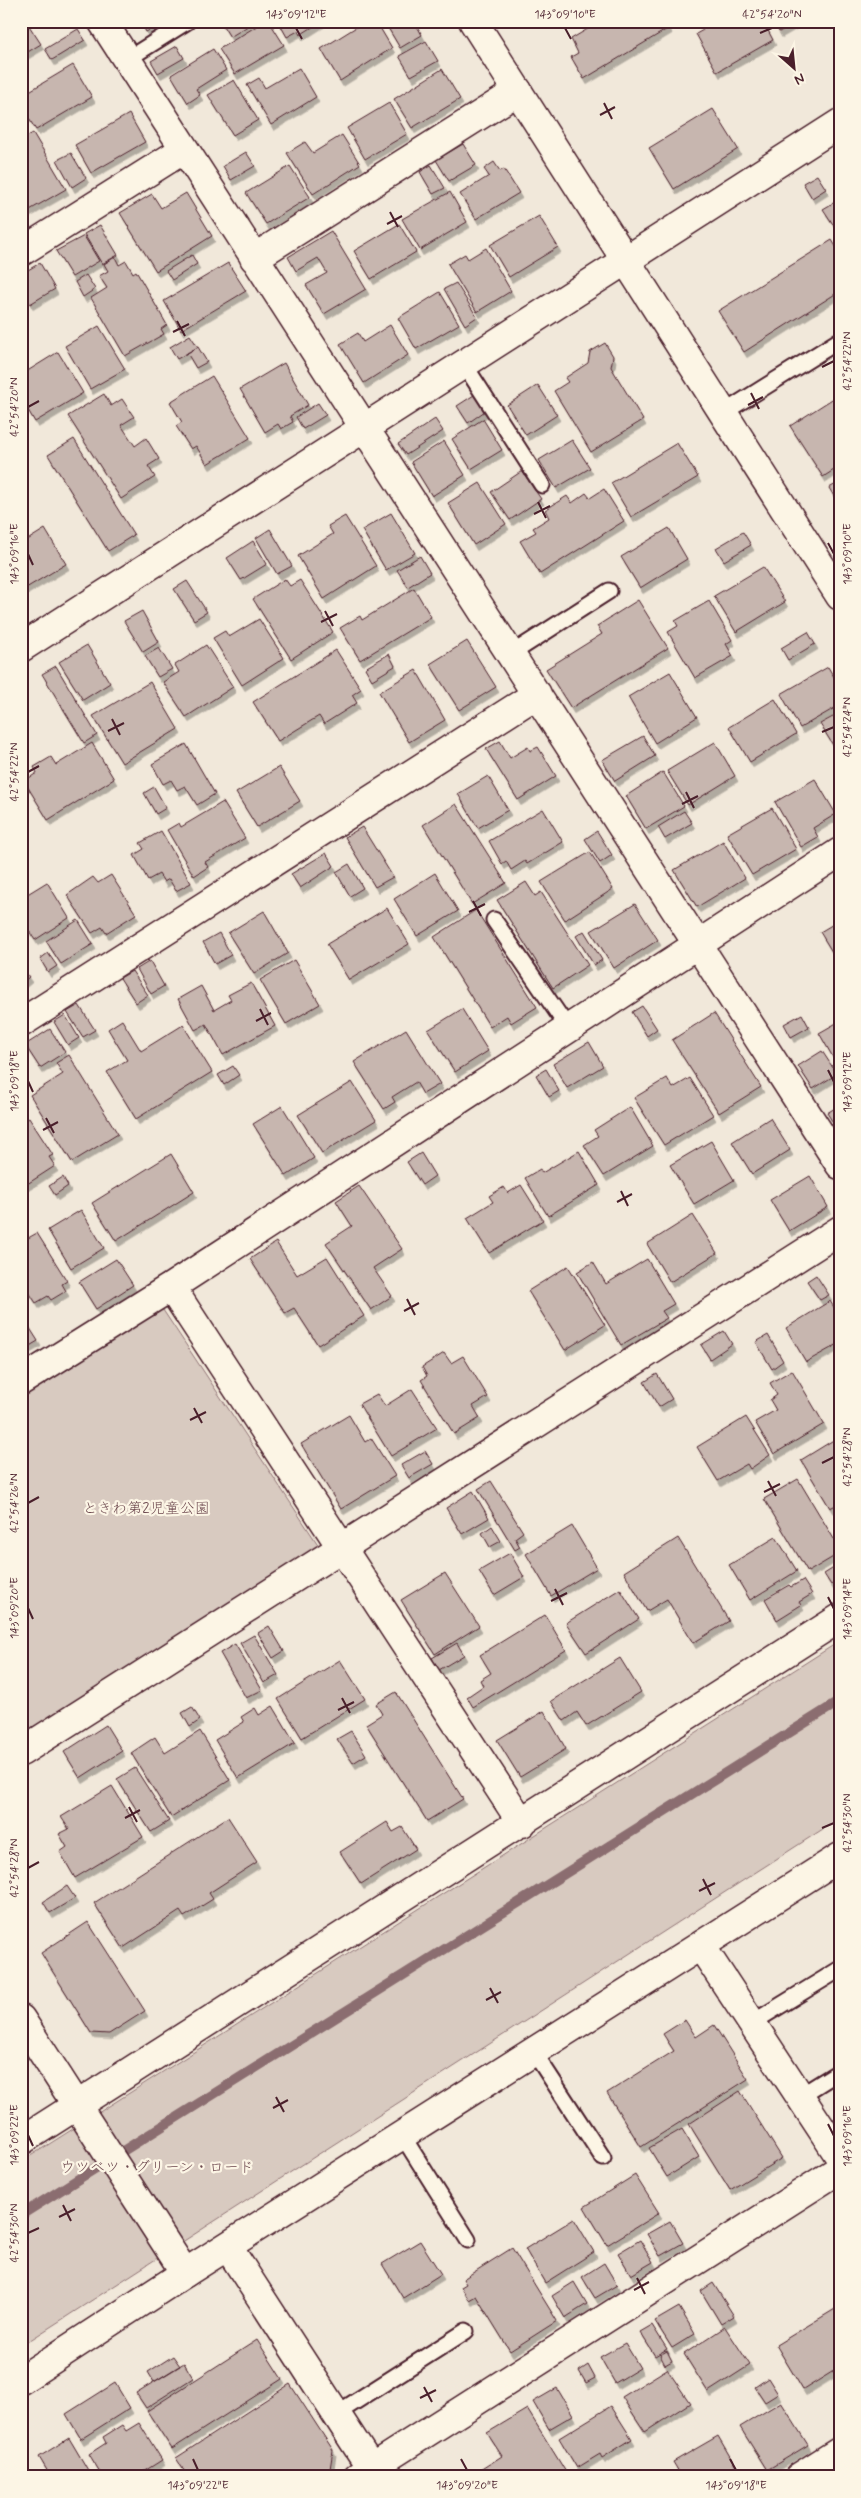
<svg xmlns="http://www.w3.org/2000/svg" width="861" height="2498" viewBox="0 0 861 2498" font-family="Mynerve,'Klee One',sans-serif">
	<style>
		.green { fill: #d8cac0; stroke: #917476 }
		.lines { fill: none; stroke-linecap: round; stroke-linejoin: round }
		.stream { stroke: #8b6d6f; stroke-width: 10 }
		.building { fill: #c7b6af; stroke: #4a1f2b; filter: url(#shadow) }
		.service-casing { stroke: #4a1f2b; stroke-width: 19 }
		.minor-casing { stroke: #4a1f2b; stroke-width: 31 }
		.tertiary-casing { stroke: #4a1f2b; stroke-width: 31 }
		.service { stroke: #fcf5e5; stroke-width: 15 }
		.minor { stroke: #fcf5e5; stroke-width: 28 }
		.tertiary { stroke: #fcf5e5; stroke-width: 28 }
		.ticks { fill: none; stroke: #4a1f2b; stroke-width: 2 }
		.labels { text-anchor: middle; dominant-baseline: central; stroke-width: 4.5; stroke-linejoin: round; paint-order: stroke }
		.park-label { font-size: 15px; fill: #6e4a50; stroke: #fcf5e5 }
		.neatline { fill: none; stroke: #4a1f2b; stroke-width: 2 }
		.ticks-label { font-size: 12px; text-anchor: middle; fill: #4a1f2b }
	</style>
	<defs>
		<filter id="shadow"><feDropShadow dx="3" dy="5.5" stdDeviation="0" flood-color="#0004"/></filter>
	</defs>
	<rect width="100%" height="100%" fill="#f1e8da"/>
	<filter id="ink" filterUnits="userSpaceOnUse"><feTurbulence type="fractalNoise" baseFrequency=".02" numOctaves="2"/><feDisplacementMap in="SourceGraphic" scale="10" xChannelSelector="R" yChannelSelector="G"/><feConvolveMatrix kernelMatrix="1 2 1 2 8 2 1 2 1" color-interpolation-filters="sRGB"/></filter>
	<g filter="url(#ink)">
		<path class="green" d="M161 1307 321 1549 21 1735V1397Z
			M840 1641V1818L21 2346V2162Z"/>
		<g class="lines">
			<path class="stream" d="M21 2215 840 1701"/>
		</g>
		<path class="building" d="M21 21H26L41 44 21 56Z
			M140 21H165L146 32Z
			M220 21H256L230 37Z
			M265 21H269L284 45 235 74 219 49Z
			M278 21H322L300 35 298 31 287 37Z
			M366 21H376L392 48 340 81 321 49Z
			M384 21H414L422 35 400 48Z
			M601 21H666L669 28 584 79 571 57 578 53 571 39Z
			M719 21H763L773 40 717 72 696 34Z
			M773 21H798L779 32Z
			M78 29 85 40 52 60 45 49Z
			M426 41 438 61 411 76 399 56Z
			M177 46 184 58 158 73 151 61Z
			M213 49 226 70 196 89 200 95 188 103 171 75Z
			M73 65 92 97 36 130 21 106V96Z
			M299 68 316 97 271 125 247 85 259 78 265 88Z
			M442 69 460 99 412 128 394 99Z
			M234 80 258 120 233 135 208 95Z
			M389 103 407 134 365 159 347 128Z
			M713 109 738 149 674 189 649 148Z
			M129 114 145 142 91 173 75 145Z
			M33 133 66 189 21 215V140Z
			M342 135 360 164 313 194 287 153 305 142 313 153Z
			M463 144 476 165 449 181 436 160Z
			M246 152 255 166 231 180 223 166Z
			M71 153 86 178 72 187 57 160Z
			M494 162 500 171 504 169 519 193 476 219 460 194 489 176 484 169Z
			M431 165 445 188 433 194 420 172Z
			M290 166 310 197 266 224 246 193Z
			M817 175 826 189 812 198 803 183Z
			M450 192 467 222 420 250 402 219Z
			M186 193 212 236 156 271 120 213 152 194 161 208Z
			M840 199V235L823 209Z
			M539 216 558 247 509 277 490 245Z
			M399 224 416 252 371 279 354 251Z
			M100 225 118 255 102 264 84 234Z
			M331 231 366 289 324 314 306 285 327 273 318 258 296 271 288 257Z
			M84 236 99 261 72 277 56 251Z
			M832 240 840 253V291L744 352 718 311Z
			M486 248 511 291 477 312 448 264 465 254 468 259Z
			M192 255 197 264 172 280 166 271Z
			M115 257 119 265 126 261 133 273 136 271 167 325 161 329 164 334 125 356 91 298 107 288 99 276 108 271 104 264Z
			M40 263 55 289 30 304 21 288V274Z
			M228 263 246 291 181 330 164 301Z
			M86 275 95 289 83 297 75 282Z
			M456 283 477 317 465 325 444 289Z
			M440 292 459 324 416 349 398 318Z
			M390 325 408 355 364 383 340 344 358 333 363 342Z
			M99 326 125 369 90 389 65 346Z
			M190 335 198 347 177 359 170 347Z
			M605 343 613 356 611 367 643 420 591 452 554 391 568 382 565 378 588 363 590 352Z
			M198 347 207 362 196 368 187 353Z
			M58 352 83 393 35 422 21 398V375Z
			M284 363 308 405 290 416 293 422 281 429 278 424 265 432 240 389Z
			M212 376 250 438 207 464 196 446 191 449 176 426 182 422 170 402Z
			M538 385 557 415 526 435 507 405Z
			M104 394 111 406 122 399 134 417 121 425 135 446 146 438 159 459 148 466 155 477 121 499 68 416Z
			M840 394V466L823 477 790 426Z
			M474 395 485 411 468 423 457 406Z
			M318 403 326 415 303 429 296 417Z
			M435 419 443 431 406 455 398 444Z
			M483 419 502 450 471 469 452 439Z
			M74 439 134 535 108 551 48 455Z
			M572 440 590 468 556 488 539 460Z
			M444 441 465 475 432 496 411 462Z
			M677 443 698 477 631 517 611 483Z
			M522 471 541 499 510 520 491 492Z
			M840 482V506L829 488Z
			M480 483 506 524 474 545 448 503Z
			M604 489 624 521 540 574 520 541 536 532 533 528 549 518 545 510 567 496 572 503 586 493 590 498Z
			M391 513 415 553 386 570 362 530Z
			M345 516 376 566 324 599 298 556 333 534 328 526Z
			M669 528 687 559 640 588 621 557Z
			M45 529 66 564 21 591V544Z
			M270 529 292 566 277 574 256 538Z
			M743 532 751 545 724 561 716 548Z
			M253 541 267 564 241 580 227 558Z
			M420 556 430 573 408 587 397 570Z
			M763 567 785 602 736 632 714 596Z
			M285 579 290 586 300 580 333 632 291 659 253 599Z
			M187 581 207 612 194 620 174 589Z
			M414 588 431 617 360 660 340 628 360 616 362 620Z
			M638 600 668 648 571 708 546 669 602 634 597 626Z
			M709 601 732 640 726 644 733 656 695 678 668 632 678 626 675 621Z
			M142 611 159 642 143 652 124 621Z
			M259 619 284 658 242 685 213 638 225 631 229 637Z
			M808 632 815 644 788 660 781 648Z
			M467 641 496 687 459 710 430 664Z
			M87 645 110 683 83 700 59 662Z
			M206 645 233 687 186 717 163 682 179 672 175 665Z
			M159 648 172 669 158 677 145 656Z
			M336 650 361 689 352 695 357 703 324 724 319 716 278 741 253 702Z
			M389 654 395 666 372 680 365 668Z
			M56 666 97 735 84 743 42 674Z
			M828 667 840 687V705L800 728 781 694Z
			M416 670 445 720 409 742 379 692Z
			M670 672 697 717 655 743 628 697Z
			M150 682 178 729 122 763 93 716Z
			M775 699 796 734 750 762 729 727Z
			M840 713V748L836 750 820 724Z
			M643 736 655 756 615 781 602 760Z
			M500 741 510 758 528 747 530 751 538 747 556 776 518 800 486 749Z
			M715 742 735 776 688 805 667 771Z
			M92 743 114 779 48 820 24 781 37 773 34 767 51 757 56 765Z
			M186 744 215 794 197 805 185 786 177 790 171 780 163 784 152 764Z
			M279 767 300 801 257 827 236 793Z
			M663 772 684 806 646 829 626 796Z
			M488 776 508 810 478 828 458 794Z
			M815 779 836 814 813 828 818 837 801 847 775 802Z
			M154 787 166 808 156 814 144 793Z
			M223 802 245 838 205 862 208 867 194 876 167 830 179 823 181 827Z
			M456 804 506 883 472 904 423 825Z
			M772 808 796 849 752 875 727 834Z
			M543 809 563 842 527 864 525 861 511 870 506 861 502 864 489 841Z
			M684 811 692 823 665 839 658 827Z
			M362 827 393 877 375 887 345 837Z
			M161 831 191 883 176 891 169 879 164 882 159 874 148 880 134 855 144 849 140 843Z
			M597 831 612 855 600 863 585 839Z
			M723 841 745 878 697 907 674 870Z
			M590 852 613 889 565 920 541 882Z
			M326 853 334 866 300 888 291 874Z
			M349 864 363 888 350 896 336 872Z
			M435 873 458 911 417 936 394 899Z
			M111 875 136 914 106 933 102 927 92 933 67 895 93 877 98 883Z
			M47 882 69 918 35 940 21 919V898Z
			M526 882 535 896 541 892 588 965 553 988 497 900Z
			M635 904 658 940 614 968 591 931Z
			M387 908 409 944 349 980 327 944Z
			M476 910 537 1007 511 1023 507 1016 490 1027 434 937Z
			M264 911 288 953 254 974 228 933Z
			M78 920 93 944 61 964 46 941Z
			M840 920V965L820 932Z
			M584 931 602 960 594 965 576 936Z
			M219 933 231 955 215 964 203 942Z
			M48 953 57 966 48 972 40 959Z
			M294 960 320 1004 286 1024 260 980Z
			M150 961 164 986 151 994 137 969Z
			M23 969 29 977 22 983 21 970Z
			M132 971 148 995 136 1003 120 978Z
			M251 983 275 1026 223 1055 206 1024 195 1030 178 999 201 986 214 1010 231 1000 228 995Z
			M79 1005 95 1030 83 1037 67 1012Z
			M642 1006 657 1029 647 1036 632 1012Z
			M462 1009 488 1051 455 1072 428 1030Z
			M714 1013 761 1087 719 1113 672 1040Z
			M802 1014 809 1027 791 1037 784 1024Z
			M65 1015 79 1038 68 1045 54 1022Z
			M122 1020 141 1051 183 1025 212 1072 136 1119 107 1072 127 1060 108 1029Z
			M840 1021V1065L838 1066 819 1033Z
			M50 1029 65 1052 40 1068 25 1045Z
			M406 1029 440 1084 423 1094 416 1082 392 1097 395 1102 384 1109 354 1062Z
			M589 1042 603 1066 567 1088 553 1064Z
			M822 1051 837 1074 813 1089 798 1066Z
			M69 1055 118 1134 72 1162 30 1095 63 1074 56 1063Z
			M233 1066 239 1075 224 1085 218 1075Z
			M546 1069 559 1091 549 1097 536 1075Z
			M667 1078 673 1088 690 1078 713 1115 664 1145 634 1098Z
			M352 1082 376 1120 322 1153 298 1115Z
			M840 1105V1133L827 1113Z
			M282 1106 314 1158 286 1176 253 1124Z
			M630 1107 653 1146 604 1176 584 1145 598 1136 594 1130Z
			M29 1118 53 1155 49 1157 55 1166 21 1188V1123Z
			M770 1118 790 1150 752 1174 732 1142Z
			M711 1141 734 1180 694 1204 670 1165Z
			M579 1151 599 1185 548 1216 525 1178 540 1169 542 1173Z
			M421 1153 435 1176 422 1185 407 1162Z
			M171 1154 194 1192 116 1241 92 1203Z
			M810 1176 828 1207 789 1231 770 1200Z
			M63 1177 68 1186 55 1195 49 1186Z
			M521 1185 543 1220 489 1253 467 1218 493 1202 489 1196 504 1187 508 1193Z
			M359 1186 402 1249 373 1268 392 1296 371 1310 326 1243 352 1226 336 1201Z
			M81 1210 104 1248 71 1268 48 1230Z
			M693 1215 717 1253 670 1282 647 1244Z
			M37 1233 67 1281 62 1284 66 1291 51 1300 48 1296 36 1303 21 1280V1242Z
			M276 1242 297 1275 327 1257 364 1316 318 1345 294 1308 285 1313 250 1259Z
			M116 1259 133 1285 96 1309 79 1282Z
			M647 1259 674 1304 662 1311 667 1318 621 1345 577 1272 593 1262 606 1284Z
			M568 1266 605 1325 565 1350 528 1291Z
			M816 1275 829 1295 820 1300 807 1281Z
			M830 1301 840 1317V1343L806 1362 786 1328Z
			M26 1322 38 1341 21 1351V1325Z
			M724 1331 732 1344 710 1359 701 1345Z
			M768 1335 783 1361 772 1369 756 1342Z
			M444 1353 451 1363 463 1356 488 1397 473 1406 480 1418 454 1434 421 1380 427 1376 422 1367Z
			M792 1370 824 1424 774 1454 755 1422 776 1410 770 1400 777 1395 770 1383Z
			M657 1374 672 1399 659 1407 644 1382Z
			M412 1389 437 1428 391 1456 359 1404 377 1394 385 1406Z
			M349 1415 365 1442 371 1438 395 1476 341 1509 301 1444Z
			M746 1417 770 1455 750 1469 747 1464 718 1481 697 1447Z
			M840 1436V1503L830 1508 801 1460Z
			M425 1451 433 1464 409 1478 401 1465Z
			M798 1479 840 1549V1553L808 1572 764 1499Z
			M491 1481 523 1532 515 1538 520 1547 515 1550 478 1489Z
			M473 1491 489 1518 462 1534 446 1508Z
			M492 1526 501 1541 490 1547 482 1533Z
			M572 1526 597 1568 551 1596 526 1554Z
			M776 1537 797 1571 750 1600 729 1565Z
			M678 1538 729 1621 693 1643 667 1599 647 1611 624 1572Z
			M510 1553 524 1577 494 1595 479 1571Z
			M840 1564V1580L831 1585 824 1574Z
			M445 1573 479 1626 435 1654 401 1600Z
			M803 1580 812 1594 799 1602 801 1605 777 1620 765 1599 789 1585 791 1587Z
			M620 1589 639 1619 586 1653 566 1623Z
			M545 1615 566 1650 473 1707 467 1697 483 1686 480 1680 491 1673 480 1655Z
			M269 1626 284 1651 273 1658 258 1633Z
			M254 1635 278 1675 264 1683 240 1643Z
			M457 1643 464 1655 439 1670 432 1658Z
			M235 1644 262 1690 246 1698 220 1653Z
			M620 1658 641 1692 586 1726 577 1712 564 1721 551 1701Z
			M340 1660 365 1699 302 1738 278 1699Z
			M396 1692 463 1799 427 1821 366 1724 382 1714 376 1704Z
			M273 1706 295 1743 238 1778 215 1740 244 1722 241 1717 255 1708 259 1715Z
			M192 1707 200 1720 190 1727 182 1713Z
			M544 1711 566 1749 520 1777 497 1740Z
			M106 1725 122 1751 80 1778 64 1752Z
			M200 1731 230 1780 171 1817 131 1753 155 1737 165 1753Z
			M351 1731 366 1755 353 1763 337 1739Z
			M135 1768 169 1821 151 1832 117 1779Z
			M112 1786 143 1837 75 1878 60 1852 67 1847 59 1834 69 1829 61 1817Z
			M228 1817 257 1862 209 1893 213 1899 184 1917 180 1911 123 1948 94 1903Z
			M387 1822 393 1832 402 1827 416 1849 361 1884 340 1852Z
			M67 1886 75 1898 50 1913 43 1902Z
			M88 1922 145 2011 109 2034 91 2033 41 1953Z
			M685 2020 696 2037 714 2025 748 2079 641 2147 607 2093 674 2051 663 2034Z
			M740 2091 782 2158 730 2190 689 2124Z
			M682 2129 699 2157 667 2177 649 2148Z
			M635 2175 659 2213 607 2245 584 2207Z
			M574 2219 594 2252 545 2283 525 2249Z
			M670 2221 683 2243 660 2256 647 2234Z
			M640 2240 653 2262 631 2275 618 2253Z
			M420 2241 441 2274 403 2298 382 2264Z
			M512 2248 557 2321 510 2351 476 2296 469 2300 461 2287 466 2284 463 2279Z
			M604 2263 617 2285 595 2298 582 2277Z
			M574 2282 587 2304 565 2318 552 2296Z
			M713 2283 734 2316 721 2324 701 2291Z
			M840 2306V2367L803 2390 776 2345Z
			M679 2307 695 2334 672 2348 655 2321Z
			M652 2325 667 2349 655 2356 640 2332Z
			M725 2327 750 2365 708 2392 684 2354Z
			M257 2340 282 2379 172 2449 147 2411Z
			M625 2343 640 2368 615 2383 600 2357Z
			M667 2351 672 2361 665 2365 660 2355Z
			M173 2356 180 2366 154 2382 148 2372Z
			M184 2363 193 2378 146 2408 136 2393Z
			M588 2365 595 2378 586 2383 579 2371Z
			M667 2369 690 2403 645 2432 622 2397Z
			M768 2378 778 2394 765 2402 755 2387Z
			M115 2383 130 2408 81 2439 66 2414Z
			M290 2384 333 2450 330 2469 318 2477H188L176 2458Z
			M557 2388 573 2415 549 2429 533 2402Z
			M781 2402 808 2445 767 2470 740 2427Z
			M611 2406 632 2439 602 2458 600 2454 577 2468 559 2438Z
			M527 2409 569 2477H481L484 2475 480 2470 502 2456 487 2433Z
			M139 2423 162 2460 135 2477H103L89 2454 106 2443 103 2437 122 2425 126 2431Z
			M718 2436 739 2472 732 2477H682L673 2462Z
			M69 2438 92 2477H51L39 2457Z"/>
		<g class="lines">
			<defs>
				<path id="service" d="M126 60 188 21
					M464 364 542 485
					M723 413 840 340
					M511 654 609 591
					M494 920 568 1028
					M752 2023 840 1969
					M534 2052 603 2158
					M800 2096 840 2071
					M402 2135 468 2240
					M336 2414 466 2331"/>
				<path id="minor" d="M102 21 840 1165
					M21 252 183 150
					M254 258 518 91
					M21 648 840 123
					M21 1023 537 694
					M171 1287 522 1823
					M21 1381 171 1287 840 852
					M21 1752 840 1230
					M701 1946 840 2157
					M21 2019 185 2273
					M21 2141 840 1618
					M228 2247 377 2477
					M357 2477 840 2169
					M799 2477 840 2451"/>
				<path id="tertiary" d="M473 21 840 596
					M21 2380 185 2273 840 1857"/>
			</defs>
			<use href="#service" class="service-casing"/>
			<use href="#minor" class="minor-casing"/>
			<use href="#tertiary" class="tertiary-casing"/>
			<use href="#service" class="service"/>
			<use href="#minor" class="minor"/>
			<use href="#tertiary" class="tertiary"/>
		</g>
	</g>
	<path class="ticks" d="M296 28 302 39M565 28 571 39M760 33 772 28M604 103 612 119M600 115 615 107M390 212 398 227M387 224 402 216M177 321 185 336M173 332 189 324M822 367 834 361M751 393 759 409M748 405 763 397M28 407 39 401M538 502 546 518M534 514 550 506M828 543 834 554M28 554 33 565M325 611 333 626M321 622 337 614M112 719 120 735M108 731 124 723M822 732 834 727M28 772 39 766M686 792 694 808M682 804 698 796M473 901 481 916M469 912 485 904M260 1009 268 1025M256 1021 271 1013M828 1070 834 1082M28 1081 33 1092M46 1118 54 1133M43 1130 58 1122M621 1191 628 1206M617 1202 632 1194M407 1299 415 1315M404 1311 419 1303M194 1408 202 1423M190 1420 206 1412M822 1463 834 1457M768 1481 776 1496M764 1492 780 1484M28 1503 39 1497M555 1589 563 1605M828 1597 834 1609M551 1601 567 1593M28 1608 33 1619M342 1698 350 1713M338 1710 354 1702M129 1807 137 1822M125 1818 140 1810M822 1828 834 1823M28 1868 39 1862M703 1879 711 1895M699 1891 715 1883M490 1988 498 2003M486 2000 501 1992M276 2097 284 2112M273 2108 288 2100M828 2124 834 2136M28 2135 33 2146M63 2205 71 2221M59 2217 75 2209M28 2233 39 2228M637 2278 645 2294M634 2290 649 2282M424 2387 432 2402M420 2398 436 2390M193 2459 198 2470M461 2459 467 2470M730 2459 736 2470"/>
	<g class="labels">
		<g class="park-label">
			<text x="146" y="1509">ときわ第2児童公園</text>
			<text x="157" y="2168">ウツベツ・グリーン・ロード</text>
		</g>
	</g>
	<rect width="861" height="2498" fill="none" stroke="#fcf5e5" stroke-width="55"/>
	<g transform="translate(794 68) rotate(153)" stroke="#fcf5e5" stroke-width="4" paint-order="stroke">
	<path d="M0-4L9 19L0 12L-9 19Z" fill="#4a1f2b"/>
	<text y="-8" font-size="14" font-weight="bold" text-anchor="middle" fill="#4a1f2b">N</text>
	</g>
	<rect x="28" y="28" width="806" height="2442" class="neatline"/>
	<g class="ticks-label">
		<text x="296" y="18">143°09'12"E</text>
		<text x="565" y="18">143°09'10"E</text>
		<text x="772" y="18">42°54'20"N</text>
		<text transform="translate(847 361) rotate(-90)" y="4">42°54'22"N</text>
		<text transform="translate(14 407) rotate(-90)" y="4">42°54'20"N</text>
		<text transform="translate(14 554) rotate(-90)" y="4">143°09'16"E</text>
		<text transform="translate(847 554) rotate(-90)" y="4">143°09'10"E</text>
		<text transform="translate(847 727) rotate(-90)" y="4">42°54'24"N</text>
		<text transform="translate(14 772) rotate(-90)" y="4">42°54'22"N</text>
		<text transform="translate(14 1081) rotate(-90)" y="4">143°09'18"E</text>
		<text transform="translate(847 1082) rotate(-90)" y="4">143°09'12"E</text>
		<text transform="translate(847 1457) rotate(-90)" y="4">42°54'28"N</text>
		<text transform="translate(14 1503) rotate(-90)" y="4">42°54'26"N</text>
		<text transform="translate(14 1608) rotate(-90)" y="4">143°09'20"E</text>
		<text transform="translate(847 1609) rotate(-90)" y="4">143°09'14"E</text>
		<text transform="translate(847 1823) rotate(-90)" y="4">42°54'30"N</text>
		<text transform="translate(14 1868) rotate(-90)" y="4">42°54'28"N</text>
		<text transform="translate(14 2135) rotate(-90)" y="4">143°09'22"E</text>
		<text transform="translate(847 2136) rotate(-90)" y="4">143°09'16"E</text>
		<text transform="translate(14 2233) rotate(-90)" y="4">42°54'30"N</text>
		<text x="198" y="2489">143°09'22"E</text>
		<text x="467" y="2489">143°09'20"E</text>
		<text x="736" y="2489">143°09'18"E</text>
	</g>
</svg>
